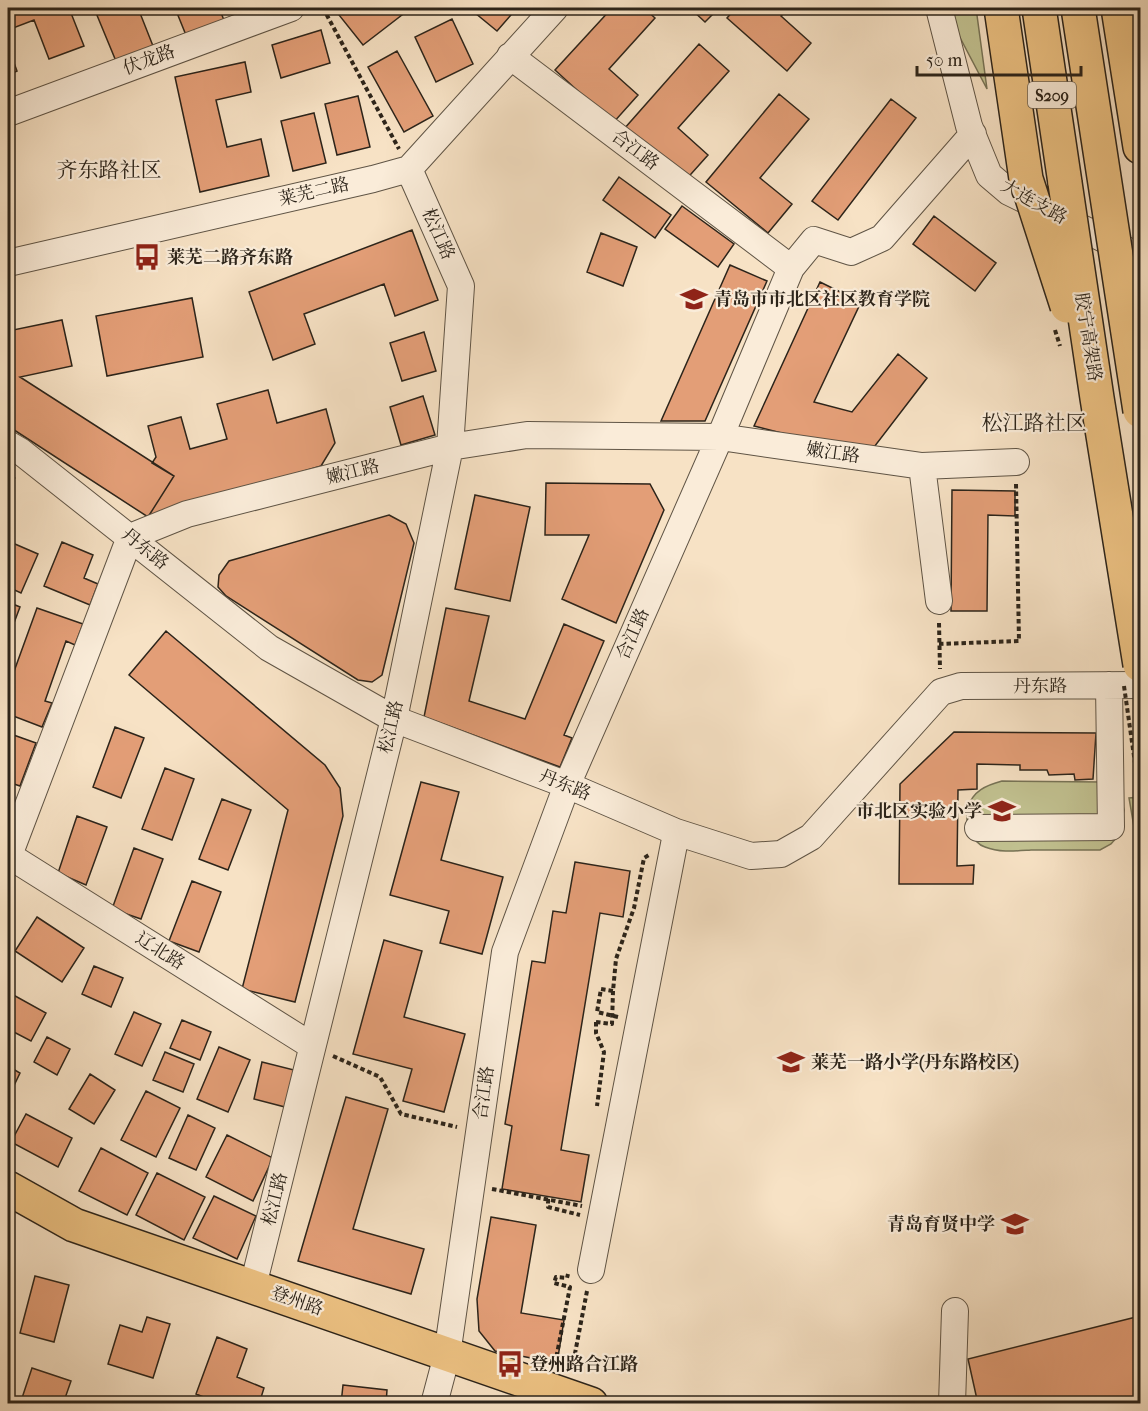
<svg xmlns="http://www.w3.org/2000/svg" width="1148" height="1411" viewBox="0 0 1148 1411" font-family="'IM FELL French Canon','Noto Serif SC',serif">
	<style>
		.green { fill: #c2c291; stroke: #777356; stroke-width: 1.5 }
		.building { fill: #e39e77; stroke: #2c241a; stroke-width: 1.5 }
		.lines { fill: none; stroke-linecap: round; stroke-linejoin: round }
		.minor-casing { stroke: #5f5445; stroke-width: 28 }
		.major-casing { stroke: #2c241a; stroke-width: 36 }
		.highway-casing { stroke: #2c241a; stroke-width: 36 }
		.path { stroke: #2c241a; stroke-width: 4; stroke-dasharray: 4.5 3; stroke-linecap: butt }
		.minor { stroke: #faecd9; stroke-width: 26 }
		.major { stroke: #ecc182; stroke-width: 33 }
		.highway { stroke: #ecc182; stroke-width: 33 }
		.highway-bridge-casing { stroke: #2c241a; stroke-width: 36; stroke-linecap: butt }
		.path-bridge { stroke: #2c241a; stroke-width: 4; stroke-dasharray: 4.5 3; stroke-linecap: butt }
		.highway-bridge { stroke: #ecc182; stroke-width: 33 }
		.labels { text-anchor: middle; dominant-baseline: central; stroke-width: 4.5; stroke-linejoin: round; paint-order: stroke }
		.shield { fill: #faecd9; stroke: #6a6053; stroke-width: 1.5 }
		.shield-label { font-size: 16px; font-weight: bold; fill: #2c241a }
		.street-label { font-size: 18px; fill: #2c241a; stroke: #faecd9 }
		.poi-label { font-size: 18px; font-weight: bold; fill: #2c241a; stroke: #faecd9; text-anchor: start }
		.quarter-label { font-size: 21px; fill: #2c241a; stroke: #faecd9 }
	</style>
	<rect width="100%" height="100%" fill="#f7e2c5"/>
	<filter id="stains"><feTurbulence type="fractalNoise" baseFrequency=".00333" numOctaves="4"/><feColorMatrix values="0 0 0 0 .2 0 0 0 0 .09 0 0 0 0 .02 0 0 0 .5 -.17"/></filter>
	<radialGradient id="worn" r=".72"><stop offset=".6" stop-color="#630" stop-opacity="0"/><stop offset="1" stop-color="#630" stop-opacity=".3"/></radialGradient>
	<path class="green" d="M949 8H976L987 89 955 28Z
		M1002 781 1103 782 1121 798 1124 810 1119 835 1111 844 1100 850C1077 850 1054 850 1031 850 1016 851 1000 853 985 847 972 843 964 821 968 808 972 791 987 785 1002 781Z
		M1140 797V862L1129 798Z"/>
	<path class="building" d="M8 8H69L84 46 49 59 34 20 8 30Z
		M94 8H138L155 51 118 66Z
		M175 8H219L226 25 188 40Z
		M348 8H411L363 45 339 15Z
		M469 8H517L497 31Z
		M612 8H644L655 18 609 69 638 95 613 123 555 70Z
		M690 8H719L705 22Z
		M736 8H789L781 16 811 43 787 71 727 18Z
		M452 19 473 64 436 82 415 37Z
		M321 30 330 63 281 78 272 45Z
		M699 44 729 71 678 128 708 155 683 183 624 129Z
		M8 46 17 71 8 75Z
		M397 51 433 116 404 132 368 67Z
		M245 62 251 92 216 100 227 147 261 139 269 176 200 192 175 77Z
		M779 94 809 119 760 178 792 204 768 233 706 182Z
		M358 96 370 147 337 155 325 104Z
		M891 99 916 118 838 220 812 201Z
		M314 113 326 163 293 171 281 121Z
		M619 177 671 215 655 238 603 200Z
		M682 206 734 244 718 267 665 229Z
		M934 216 996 263 975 291 913 244Z
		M412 230 438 300 395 316 384 284 304 314 315 344 273 360 249 292Z
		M601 233 637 247 623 286 587 272Z
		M730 265 767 281 705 421H661Z
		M820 282 861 302 814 402 852 412 898 354 927 378 868 455 754 426Z
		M192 298 203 357 107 376 96 316Z
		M62 320 72 366 20 377 174 476 148 517 8 426V331Z
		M424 332 436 371 402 381 390 343Z
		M268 390 277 423 326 409 335 443 321 466 148 517 174 476 152 463 156 457 148 426 181 417 190 449 227 439 217 404Z
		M423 396 435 435 401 445 390 407Z
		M546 483 650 484 664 510 616 623 562 599 589 535H545Z
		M952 490 1015 491V516L988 515 987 611H951Z
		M475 495 530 507 510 601 455 589Z
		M389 515 406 524 414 543 382 675 372 682 358 680 226 596 218 587 219 575 229 561Z
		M8 541 38 554 21 593 8 587Z
		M62 542 93 555 84 578 98 584 90 605 44 586Z
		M8 602 20 607 8 639Z
		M37 608 83 624 75 645 66 641 45 701 52 703 42 727 8 714V688Z
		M446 608 489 616 469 701 525 719 564 624 604 641 564 735 572 738 560 767 424 717Z
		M166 631 325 765 340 788 343 816 295 1002 242 989 288 810 129 675Z
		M115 727 144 738 121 798 93 787Z
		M954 732 1096 733 1093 779 1075 780 1074 774 1049 775 1047 770H1020V765L977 764V789L958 790 957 866 974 865 973 884H899L900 784Z
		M8 733 36 743 20 786 8 782Z
		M165 768 194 779 172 840 142 829Z
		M421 782 459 792 441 860 503 877 482 954 440 943 449 911 390 895Z
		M222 799 251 810 228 870 199 859Z
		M77 816 107 827 86 885 58 873Z
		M134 848 163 859 141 919 112 909Z
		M575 862 630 871 623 917 600 913 561 1150 589 1155 581 1202 502 1189 512 1126 505 1124 532 961 545 963 553 911 566 913Z
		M192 881 221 892 199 952 169 941Z
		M37 917 84 948 62 982 15 951Z
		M384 940 422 951 404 1017 465 1034 444 1112 403 1101 412 1069 353 1054Z
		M94 966 123 978 111 1007 82 994Z
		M8 992 46 1013 31 1041 8 1029Z
		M134 1012 161 1024 142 1066 115 1054Z
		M182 1020 211 1032 200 1060 170 1048Z
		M47 1037 70 1049 57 1075 34 1062Z
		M219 1047 250 1060 228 1112 197 1099Z
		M165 1052 194 1064 183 1092 153 1080Z
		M262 1062 294 1070 285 1107 254 1099Z
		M8 1066 20 1073 8 1098Z
		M90 1074 115 1090 94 1124 69 1109Z
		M146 1091 180 1108 156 1157 121 1140Z
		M346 1097 388 1109 353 1229 424 1249 411 1294 298 1261Z
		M26 1114 72 1138 58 1167 11 1142Z
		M188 1115 215 1128 196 1170 169 1158Z
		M227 1135 273 1158 253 1201 206 1177Z
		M101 1148 148 1173 127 1215 79 1191Z
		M157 1173 205 1197 184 1240 136 1215Z
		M214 1196 256 1216 237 1259 193 1238Z
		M491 1217 536 1225 521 1313 564 1320 557 1363 495 1351 479 1331 477 1299Z
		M35 1276 69 1285 54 1342 20 1333Z
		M1140 1316V1404H978L968 1359Z
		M147 1317 170 1324 153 1378 108 1364 120 1325 142 1332Z
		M217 1337 247 1349 237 1377 264 1388 259 1404H221L196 1394Z
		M32 1368 71 1381 63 1404H20Z
		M343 1385 387 1390 386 1404H341Z"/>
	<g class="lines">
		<defs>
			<path id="minor" d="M939 8 969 126 989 175 1009 192 1140 257
				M8 113 291 8
				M8 263 373 179 409 169 555 8
				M791 268 814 240 851 252 882 238 973 134
				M8 444 20 451 269 648 394 719 567 785 676 832 751 856 781 854 811 837 941 692 961 686 1140 685
				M922 466 939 601
				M978 828 1111 827 1109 685
				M8 855 312 1046
				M8 858 130 537 187 514 450 447 527 435 720 437 922 466 1016 462
				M591 1270 675 839
				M253 1286 394 719 450 447 461 286 409 169
				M434 1404 447 1355 505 952 567 785 720 437 791 268 510 56
				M952 1404 955 1311"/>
			<path id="major" d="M8 1188 74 1225 591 1404"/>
			<path id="highway" d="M1039 8 1065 183
				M1118 8 1140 147"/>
		</defs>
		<use href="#minor" class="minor-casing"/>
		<use href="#major" class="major-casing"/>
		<use href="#highway" class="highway-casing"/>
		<path class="path" d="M323 8 399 149
			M8 487 15 475
			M939 623 940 669
			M939 644 1019 641 1016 484
			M618 1017 597 1012 601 989 613 991 616 959 634 908 644 858 649 855
			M596 1022V1033L604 1052 597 1106
			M333 1056 380 1077 401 1114 457 1127
			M492 1189 582 1206
			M548 1199V1207L580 1215
			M555 1364 570 1287 554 1283 556 1277 567 1278 568 1274
			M572 1369 587 1291"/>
		<use href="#minor" class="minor"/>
		<use href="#major" class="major"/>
		<use href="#highway" class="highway"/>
		<defs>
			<path id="highway-bridge" d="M1001 8 1026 179 1067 306
				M1078 8 1140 411
				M1065 183 1097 398 1140 665"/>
		</defs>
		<use href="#highway-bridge" class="highway-bridge-casing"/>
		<path class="path-bridge" d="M1055 330 1060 346
			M1124 686 1140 798
			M596 1022 612 1024 613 991"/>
		<use href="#highway-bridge" class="highway-bridge"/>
	</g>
	<defs>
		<symbol id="bus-bare" viewBox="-9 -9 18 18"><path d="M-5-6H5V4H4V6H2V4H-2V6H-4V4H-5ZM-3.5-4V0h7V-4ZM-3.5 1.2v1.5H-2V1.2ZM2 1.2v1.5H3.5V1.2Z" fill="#8f2418" stroke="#faecd9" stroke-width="2.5" paint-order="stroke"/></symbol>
		<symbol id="university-bare" viewBox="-9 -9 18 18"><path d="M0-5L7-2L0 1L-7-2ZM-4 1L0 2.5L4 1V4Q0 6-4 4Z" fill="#8f2418" stroke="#faecd9" stroke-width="2.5" paint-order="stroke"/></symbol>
		<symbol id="school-bare" viewBox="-9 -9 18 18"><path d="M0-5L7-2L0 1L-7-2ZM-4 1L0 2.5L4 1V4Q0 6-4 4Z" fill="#8f2418" stroke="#faecd9" stroke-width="2.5" paint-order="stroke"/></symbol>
	</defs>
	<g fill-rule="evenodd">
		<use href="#bus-bare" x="128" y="238" width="38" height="38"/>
		<use href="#university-bare" x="675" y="280" width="38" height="38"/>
		<use href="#school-bare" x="983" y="792" width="38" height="38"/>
		<use href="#school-bare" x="772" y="1043" width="38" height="38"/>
		<use href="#school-bare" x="996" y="1205" width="38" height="38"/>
		<use href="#bus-bare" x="491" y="1345" width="38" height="38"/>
	</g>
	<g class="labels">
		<rect class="shield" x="1028" y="82" width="48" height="26" rx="4.5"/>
		<g class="shield-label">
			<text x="1052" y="95">S209</text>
		</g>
		<g class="street-label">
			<text transform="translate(149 60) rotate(-20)">伏龙路</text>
			<text transform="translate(635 150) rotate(37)">合江路</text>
			<text transform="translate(314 192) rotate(-13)">莱芜二路</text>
			<text transform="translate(1034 202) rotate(29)">大连支路</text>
			<text transform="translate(438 234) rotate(66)">松江路</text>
			<text transform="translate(1088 337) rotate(81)">胶宁高架路</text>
			<text transform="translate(833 453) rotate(8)">嫩江路</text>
			<text transform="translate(353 472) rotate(-14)">嫩江路</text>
			<text transform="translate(145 549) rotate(39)">丹东路</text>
			<text transform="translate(633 634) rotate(-66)">合江路</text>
			<text x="1040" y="686">丹东路</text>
			<text transform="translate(391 727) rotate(-77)">松江路</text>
			<text transform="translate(565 785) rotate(22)">丹东路</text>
			<text transform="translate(160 951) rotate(32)">辽北路</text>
			<text transform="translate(484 1093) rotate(-82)">合江路</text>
			<text transform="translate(275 1199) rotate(-76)">松江路</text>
			<text transform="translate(297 1301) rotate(19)">登州路</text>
		</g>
		<g class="poi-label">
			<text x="167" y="257">莱芜二路齐东路</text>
			<text x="714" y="299">青岛市市北区社区教育学院</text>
			<text x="982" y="811" text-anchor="end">市北区实验小学</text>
			<text x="811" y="1062">莱芜一路小学(丹东路校区)</text>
			<text x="995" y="1224" text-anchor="end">青岛育贤中学</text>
			<text x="530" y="1364">登州路合江路</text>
		</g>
		<g class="quarter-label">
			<text x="109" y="170">齐东路社区</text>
			<text x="1034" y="423">松江路社区</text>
		</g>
	</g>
	<rect width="1148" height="1411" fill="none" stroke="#f7e2c5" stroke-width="30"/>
	<rect x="9" y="9" width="1130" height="1393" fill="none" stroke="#2c241a" stroke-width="3"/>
	<rect x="15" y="15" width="1118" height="1381" fill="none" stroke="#2c241a" stroke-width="1.5"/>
	<path d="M917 66v9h164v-9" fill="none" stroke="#2c241a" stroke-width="3"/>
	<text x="926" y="66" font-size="18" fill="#2c241a" stroke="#faecd9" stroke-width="4.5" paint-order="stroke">50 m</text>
	<rect width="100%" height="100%" filter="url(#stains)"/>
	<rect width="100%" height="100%" fill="url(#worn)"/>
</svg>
